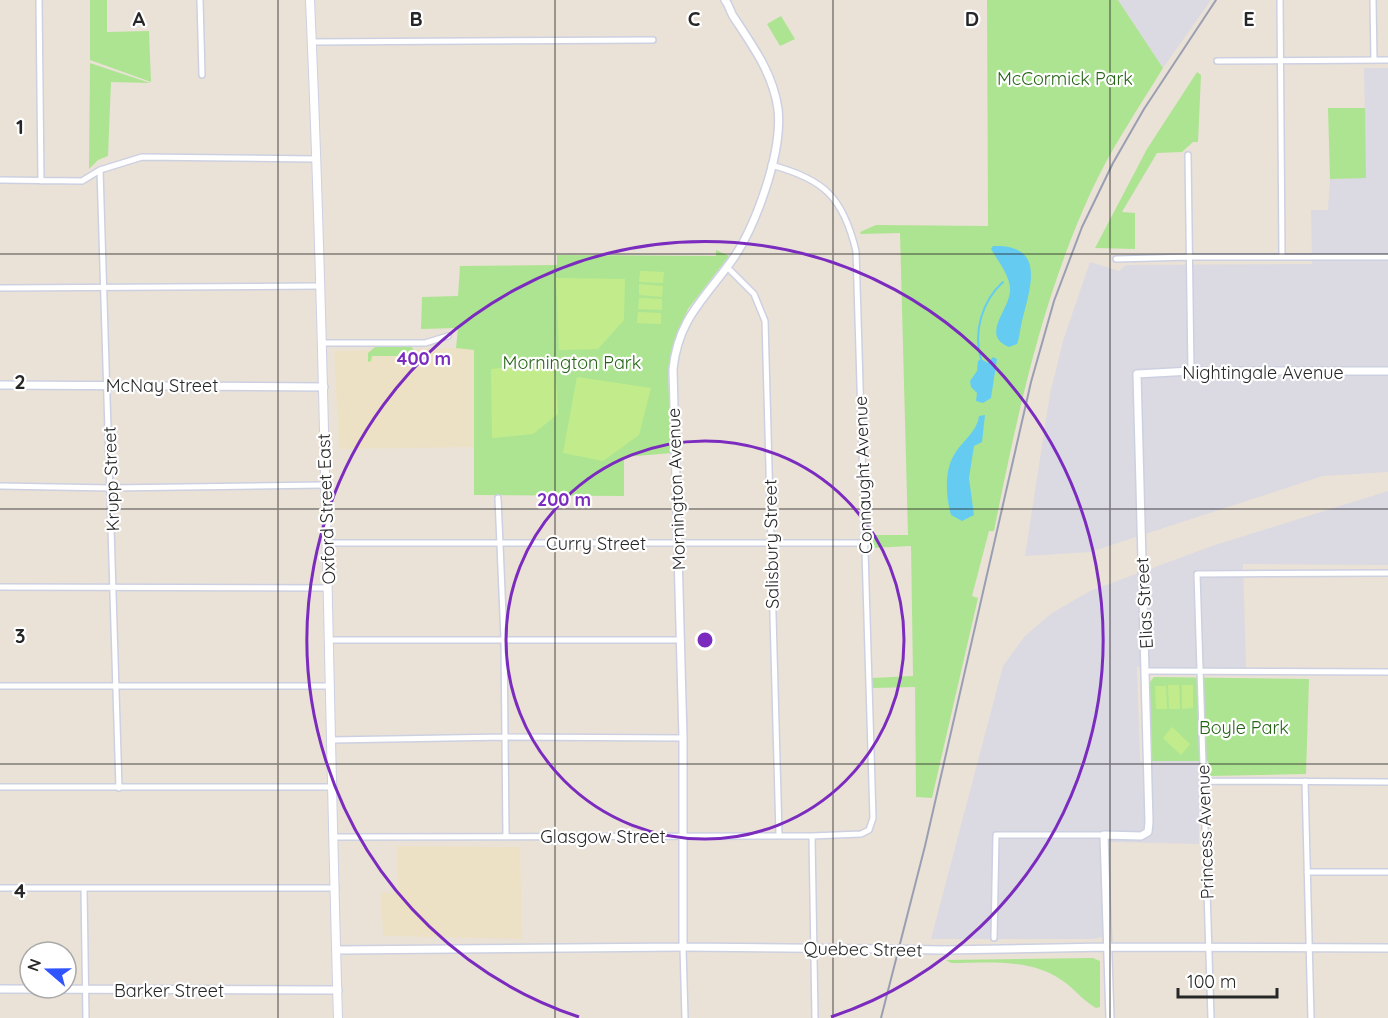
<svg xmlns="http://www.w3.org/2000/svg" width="1388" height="1018" viewBox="0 0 1388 1018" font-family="Quicksand,sans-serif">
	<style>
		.industrial { fill: #dbd9e2 }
		.education { fill: #ede1c5 }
		.green { fill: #ade491 }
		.pitch { fill: #c2ec8c }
		.water { fill: #65cbf1 }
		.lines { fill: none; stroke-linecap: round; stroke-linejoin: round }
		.stream { stroke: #65cbf1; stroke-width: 2 }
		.minor-casing { stroke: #cdd0e1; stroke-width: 8 }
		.tertiary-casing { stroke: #cdd0e1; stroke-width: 10 }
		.secondary-casing { stroke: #cdd0e1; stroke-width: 10 }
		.minor { stroke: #fff; stroke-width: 5 }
		.tertiary { stroke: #fff; stroke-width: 7 }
		.secondary { stroke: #fff; stroke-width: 8 }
		.rail { stroke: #9a9eb2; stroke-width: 2 }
		.tertiary-bridge-casing { stroke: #cdd0e1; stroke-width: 10; stroke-linecap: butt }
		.tertiary-bridge { stroke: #fff; stroke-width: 7 }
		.grid { fill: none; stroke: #272727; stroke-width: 1.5; stroke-opacity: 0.55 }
		.ring { fill: none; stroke: #7b2cbf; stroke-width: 3 }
		.labels { text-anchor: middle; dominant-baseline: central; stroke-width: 4.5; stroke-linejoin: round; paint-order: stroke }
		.park-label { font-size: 18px; fill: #266417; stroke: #fff }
		.street-label { font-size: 18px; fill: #272727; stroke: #fff }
		.grid-label { font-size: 20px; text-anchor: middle; font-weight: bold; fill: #272727; stroke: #fff; stroke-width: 4.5; stroke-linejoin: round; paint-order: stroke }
		.centre { fill: #7b2cbf; stroke: #fff; stroke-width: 3 }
		.ring-label { font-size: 18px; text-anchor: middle; font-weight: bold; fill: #7b2cbf; stroke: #fff; stroke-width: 4.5; stroke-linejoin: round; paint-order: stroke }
	</style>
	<rect width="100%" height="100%" fill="#eae2d7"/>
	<path class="industrial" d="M1118 0H1211L1163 68Z
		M1364 68H1388V472L1323 476 1090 552 1025 556 1050 394 1063 341 1090 262 1119 271 1126 265 1312 264 1311 210H1328L1330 179 1366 177Z
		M1388 491V565L1243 564 1246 668 1137 667 1140 761H1199V844L1109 842 1110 935 1094 939H931L1003 666 1025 636 1052 613 1090 591 1212 546Z"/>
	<path class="education" d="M456 348 474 350V447L339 449 334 351Z
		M398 846 520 847 522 939 383 936 381 892 398 893Z"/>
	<path class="green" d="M90 0H107V32L149 31 151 82 90 60Z
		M987 0H1118L1163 68C1138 109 1110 150 1090 194 1041 302 1017 416 994 531H989L972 596 978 598 932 798 916 797 915 687 872 688V678L913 676 911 546 871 548 872 535H908L900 233 861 234 860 232 876 225 988 226Z
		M781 16 795 39 780 46 767 24Z
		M90 63 150 83 111 82 108 156 98 160 89 169Z
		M1197 72 1201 75 1198 142H1193L1182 152 1157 153 1122 212 1135 213V249L1095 248 1147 149Z
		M1328 108H1365L1366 178 1330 179Z
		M716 250 729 256 688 309 674 341 668 374 672 453 624 457V496L474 495V350L456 348 458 328 421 329 422 297 458 296 460 266 557 265V255L716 256Z
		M410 346 417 352V362H414V356H372L371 361 368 362V353L375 347Z
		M1154 677 1309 679 1306 774 1209 776 1208 761H1152L1149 683Z
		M1093 958 1100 961V1007L1096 1008C1082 1000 1073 987 1060 979 1030 958 986 963 951 963L946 960Z"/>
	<path class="pitch" d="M640 271 664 272 663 283 639 282Z
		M556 278 625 279 624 320 598 349 559 350Z
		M639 284 663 286 662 297 639 295Z
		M639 298 662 299V310L638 309Z
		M638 312 661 313V324L637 323Z
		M555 362 558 414 533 434 492 438 491 369Z
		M577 377 651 388 639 435 603 461 563 453Z
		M1168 685H1179L1180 709H1169Z
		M1182 685H1193V708L1182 709Z
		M1155 686H1166L1167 709H1156Z
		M1172 727 1190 744 1181 755 1163 738Z"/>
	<path class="water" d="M993 246C1047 244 1030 288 1022 321 1020 329 1020 336 1017 344L1009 347C980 335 1009 311 1010 291 1011 277 998 261 991 249Z
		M993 357 997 359 991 398 983 403 976 401 977 393 971 387 970 381 977 371 978 361 981 359 988 363Z
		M985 415 982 442 974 446 969 478 974 515 962 521 951 515C946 498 944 471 954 455 962 441 977 432 979 416Z"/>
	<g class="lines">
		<path class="stream" d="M981 359C973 332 982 301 1003 282"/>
		<defs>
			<path id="minor" d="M39 0 41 181
				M200 0 202 75
				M1280 0 1282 257
				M1373 0 1374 60
				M312 42 653 40
				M1217 61 1388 60
				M1188 155 1191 371
				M100 170 119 788
				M0 180 82 181 100 170 142 157 316 159
				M1116 259 1190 257H1388
				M727 267 754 294 765 321 779 835
				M0 288 319 286
				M322 343H425L448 336
				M0 486 111 488 323 485
				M498 498 504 639 506 835
				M326 543H866
				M0 587 328 588
				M330 640H681
				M1147 671 1388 672
				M0 686H331
				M332 740 505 737 683 738
				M1204 781 1388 782
				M1305 781 1311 1018
				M0 787H334
				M812 836 815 1018
				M335 837 812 836 861 834 869 830 873 818 856 251C843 197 824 179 771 165
				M1307 872H1388
				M0 888H336
				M84 888 86 1018
				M994 938 996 835H1104
				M683 947 685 1018
				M1211 1018 1197 574 1388 573"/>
			<path id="tertiary" d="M0 385 324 387
				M683 947V738L673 369C678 322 700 303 727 267 754 233 783 153 778 109 773 73 752 45 733 16 730 11 729 5 725 0
				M337 950 683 947 884 949
				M944 950 1107 947 1388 948
				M0 989 338 990
				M1110 1018 1104 835 1141 836 1148 832 1149 822 1137 374 1191 371H1388"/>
			<path id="secondary" d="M310 0C325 339 328 679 338 1018"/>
		</defs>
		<use href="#minor" class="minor-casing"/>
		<use href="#tertiary" class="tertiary-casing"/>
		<use href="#secondary" class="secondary-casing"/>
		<use href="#minor" class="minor"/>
		<use href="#tertiary" class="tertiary"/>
		<use href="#secondary" class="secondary"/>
		<path class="rail" d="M881 1018 925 846 1031 382 1054 301 1082 227 1113 163 1144 109 1216 0"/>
		<defs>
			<path id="tertiary-bridge" d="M884 949 944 950"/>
		</defs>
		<use href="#tertiary-bridge" class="tertiary-bridge-casing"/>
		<use href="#tertiary-bridge" class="tertiary-bridge"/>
	</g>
	<path class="grid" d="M278 0V1018M555 0V1018M833 0V1018M1110 0V1018M0 254H1388M0 509H1388M0 764H1388"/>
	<g class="ring">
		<circle cx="705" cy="640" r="199"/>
		<path d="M579 1017A398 398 0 1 1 831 1017"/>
	</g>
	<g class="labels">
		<g class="park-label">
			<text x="1065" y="78">McCormick Park</text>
			<text x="572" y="362">Mornington Park</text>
			<text x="1244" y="727">Boyle Park</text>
		</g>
		<g class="street-label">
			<text x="1263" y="372">Nightingale Avenue</text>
			<text x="162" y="385">McNay Street</text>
			<text transform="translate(863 475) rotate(-92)">Connaught Avenue</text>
			<text transform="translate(111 479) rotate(-92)">Krupp Street</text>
			<text transform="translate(676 489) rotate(-92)">Mornington Avenue</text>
			<text transform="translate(326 509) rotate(-92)">Oxford Street East</text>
			<text x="596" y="543">Curry Street</text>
			<text transform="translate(771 544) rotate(-91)">Salisbury Street</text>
			<text transform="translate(1144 603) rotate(-93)">Elias Street</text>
			<text transform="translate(1205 832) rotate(-92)">Princess Avenue</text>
			<text x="603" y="836">Glasgow Street</text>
			<text transform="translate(863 949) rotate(1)">Quebec Street</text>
			<text x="169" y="990">Barker Street</text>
		</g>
	</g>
	<g class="grid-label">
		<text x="139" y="26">A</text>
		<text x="416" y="26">B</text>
		<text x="694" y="26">C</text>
		<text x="972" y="26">D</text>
		<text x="1249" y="26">E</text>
		<text x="20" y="134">1</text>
		<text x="20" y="389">2</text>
		<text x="20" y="643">3</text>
		<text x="20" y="898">4</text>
	</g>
	<circle cx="705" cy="640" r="9" class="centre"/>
	<g class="ring-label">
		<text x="424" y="365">400 m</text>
		<text x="564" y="506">200 m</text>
	</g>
	<g transform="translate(48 970) rotate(290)"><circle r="28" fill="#ffffff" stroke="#a9a9a9" stroke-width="1.5"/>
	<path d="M0-4.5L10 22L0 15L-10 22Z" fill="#3055ff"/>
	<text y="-9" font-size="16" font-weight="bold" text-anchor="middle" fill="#272727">N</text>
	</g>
	<path d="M1178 988v9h99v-9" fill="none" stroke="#272727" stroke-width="3"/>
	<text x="1187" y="988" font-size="18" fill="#272727" stroke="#ffffff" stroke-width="4.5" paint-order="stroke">100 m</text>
</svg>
